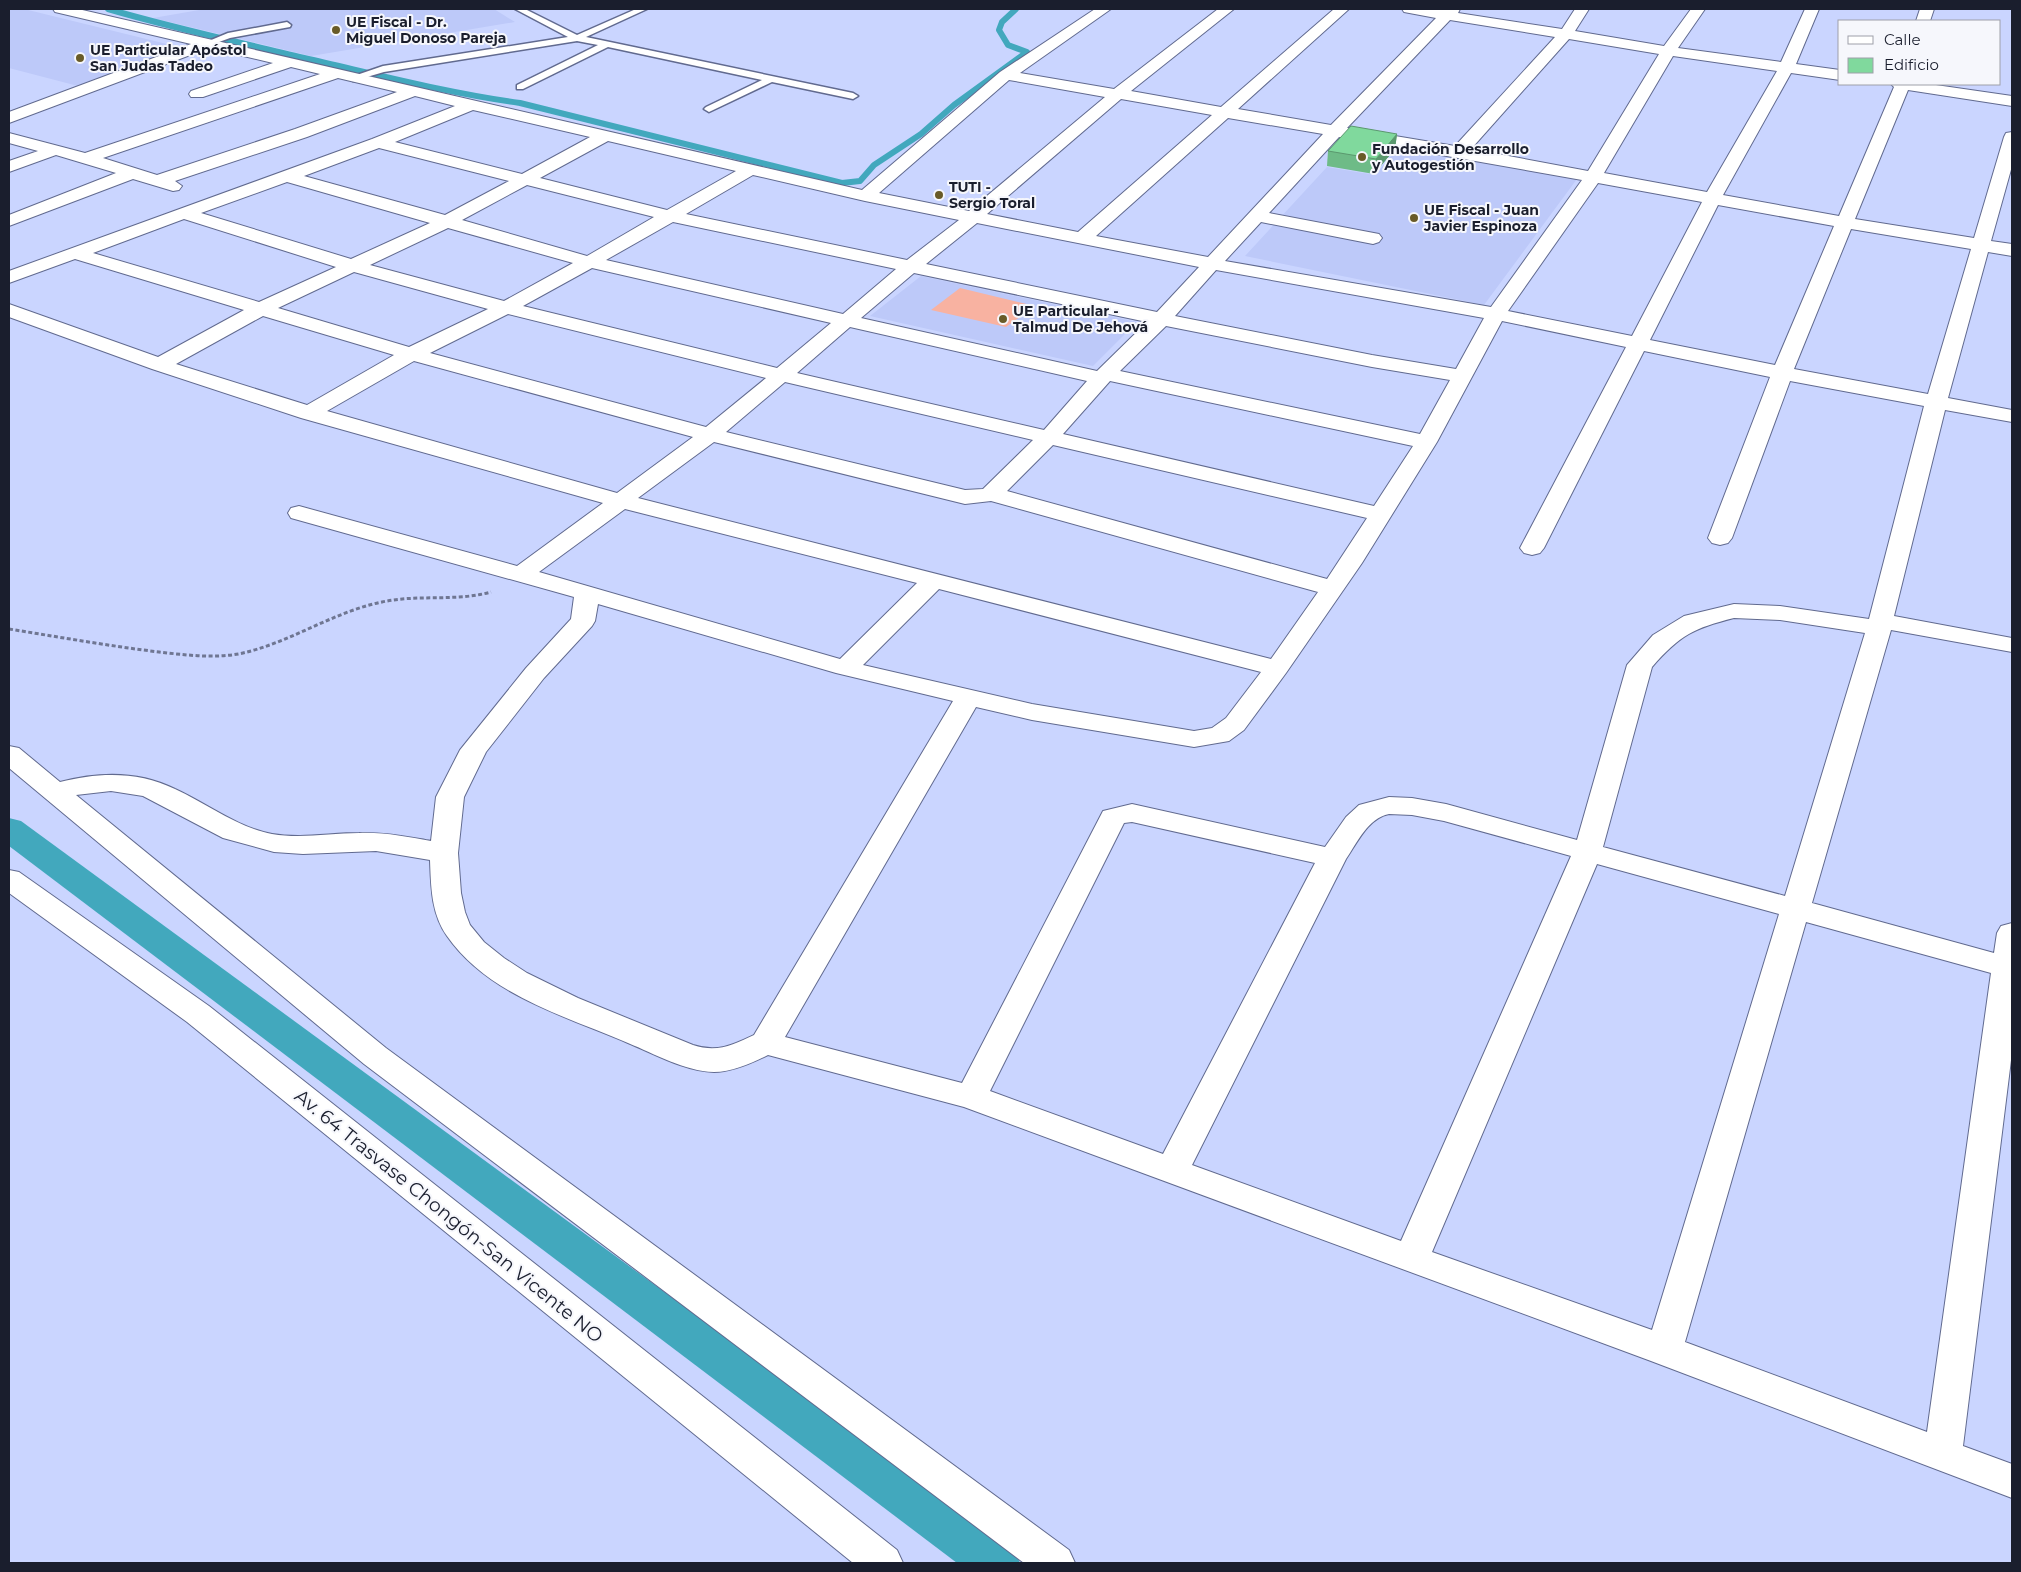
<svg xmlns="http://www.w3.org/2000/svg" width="2021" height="1572" viewBox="0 0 2021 1572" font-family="Montserrat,sans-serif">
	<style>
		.built { fill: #bdc9f9 }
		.green { fill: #f8b2a1 }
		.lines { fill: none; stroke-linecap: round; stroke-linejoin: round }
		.stream { stroke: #42a8bd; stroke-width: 6 }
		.canal { fill: #42a8bd; fill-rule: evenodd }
		.lane-casing { stroke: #616a8f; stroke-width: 3 }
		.street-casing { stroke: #616a8f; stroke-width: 2 }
		.secondary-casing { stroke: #616a8f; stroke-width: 2 }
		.path { stroke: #6f7692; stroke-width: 3; stroke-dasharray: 4 2.5; stroke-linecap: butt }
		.lane { fill: #fff; fill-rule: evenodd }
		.street { fill: #fff; fill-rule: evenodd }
		.secondary { fill: #fff; fill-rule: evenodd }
		.wall { fill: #6ebb87 }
		.shaded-wall { fill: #5a986e }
		.building { fill: #80d99d; stroke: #5a986e }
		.poi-dot { fill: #695b28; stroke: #f6f7fc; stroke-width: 2 }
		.labels { text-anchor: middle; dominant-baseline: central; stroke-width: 4; stroke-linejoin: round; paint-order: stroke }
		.far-poi-label { font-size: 14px; font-weight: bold; fill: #1a1e2d; stroke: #f6f7fc; text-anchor: start }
		.near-street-label { font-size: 19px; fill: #1a1e2d; stroke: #f6f7fc }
	</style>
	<rect width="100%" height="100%" fill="#cad5ff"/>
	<path class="built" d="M9 9H24L179 47 78 86 9 68Z
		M205 9H494L515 22 311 56 153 18Z
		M1398 148 1577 179 1484 305 1245 256 1327 167 1375 175Z
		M921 276 1137 322 1093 366 870 316Z"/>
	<path class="green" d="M960 288 1035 306 1006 327 931 310Z"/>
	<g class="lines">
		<path class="stream" d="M108 9C173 28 238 42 304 58 375 74 447 93 520 103L842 183 860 181 874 165 921 134 954 105 1027 52 1008 45 999 30 1002 22 1016 9"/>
		<path class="canal" d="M9 818 21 821 1013 1547 1020 1563H957L9 846Z"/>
		<defs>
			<path id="lane" d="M515 9H525L577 35 636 9H647L586 37 853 93 858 96 853 99 772 82 709 112 704 109 706 107 762 80 608 47 523 89H517V85L598 45 577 41 384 72 353 81 348 78 383 66 568 37Z
				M287 22 291 25 290 27 230 38 208 46 204 43 228 33Z"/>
			<path id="street" d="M53 9H78L862 190 1000 72 1095 9H1111L1020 73 1114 89 1218 9H1234L1131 91 1221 107 1334 9H1349L1238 109 1331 125 1436 18 1404 12 1402 9H1460L1458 13 1562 29 1575 9H1589L1575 31 1664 46 1691 9H1705L1678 48 1781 62 1805 9H1819L1796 64 1840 70V80L1791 73 1723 195 1839 216 1894 87 1891 84H1929L2012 96V106L1908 90 1855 219 1974 238 2004 137 2006 133 2012 132V166L1991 241 2012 244V256L1988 252 1948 398 2012 410V422L1945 410 1894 616 2012 638V652L1891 630 1812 903 1994 953 1997 933 2001 926 2012 923V1052L1963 1446 2012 1464V1498L1651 1361 964 1107 768 1055C752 1063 732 1072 714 1072 684 1071 655 1054 628 1043 565 1016 488 995 447 936 431 913 431 886 430 860L376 851 303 854 274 852 223 838 143 796 111 791 76 795 386 1048 1069 1550 1075 1563H1024L364 1064 9 768V746L19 748 60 782C98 772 139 771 175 789 208 804 236 827 272 834 301 839 330 833 359 833 384 832 407 837 431 841L436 797 460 750 526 668 571 619 574 597 291 518 288 513 291 508 299 506 517 566 603 503 301 418 152 369 9 317V304L158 357 244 310 75 259 9 283V271L372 139 455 106 415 96 307 137 175 181 182 186 179 190 173 191 133 179 9 226V215L116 173 56 155 9 172V161L38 151 9 143V133L85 153 320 74 291 67 203 97H191L189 94 191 91 273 63 209 48 9 123V112L191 44 55 12ZM1450 20 1555 37 1455 146 1347 128ZM1569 39 1659 54 1588 171 1471 149ZM1673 56 1777 71 1707 192 1604 173ZM338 78 397 92 295 129 157 175 103 158ZM1009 80 1105 97 969 211 879 193ZM1121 99 1212 115 1078 232 987 214ZM473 110 590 137 522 174 395 142ZM1228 118 1323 134 1208 257 1096 236ZM1339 137 1582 180 1491 307 1225 261 1261 222 1373 244 1379 242 1382 238 1379 234 1269 213ZM608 141 736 171 667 210 540 178ZM379 148 509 181 445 215 304 176ZM753 175 865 201 959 220 907 260 686 214ZM287 182 430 223 351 259 201 213ZM1598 183 1702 202 1632 336 1508 311ZM527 185 654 217 587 256 462 220ZM1718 205 1834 226 1775 365 1650 340ZM184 219 336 267 259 302 93 253ZM673 222 896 269 843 314 606 260ZM977 223 1199 267 1157 312 926 264ZM448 228 573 263 504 301 370 265ZM1851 229 1971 249 1928 394 1794 369ZM592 268 831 323 777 368 523 306ZM1216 270 1484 318 1456 369 1372 355 1175 316ZM354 272 488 309 409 347 278 308ZM914 273 1147 322 1097 371 861 318ZM508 314 766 378 706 427 430 353ZM263 316 394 355 307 405 176 364ZM1502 321 1626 347 1520 548 1524 553 1532 555 1540 553 1544 548 1644 351 1770 377 1708 538 1712 543 1720 545 1728 543 1732 538 1790 381 1924 406 1869 619 1780 606 1734 604 1684 616 1653 635 1627 665 1577 840 1446 804 1412 798 1389 797 1359 805 1346 817 1325 847 1132 804 1103 811 962 1083 785 1037 976 707 1032 720 1194 747 1229 741 1244 730 1286 673 1362 563 1437 442ZM1166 326 1372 367 1450 380 1420 434 1120 371ZM850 327 1087 381 1044 430 797 373ZM414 361 693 437 617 493 327 411ZM1110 381 1413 446 1374 506 1063 434ZM785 382 1033 440 983 489 965 490 726 432ZM714 442 965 504 991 501 1318 592 1271 659 638 498ZM1053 445 1367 518 1327 579 1007 491ZM625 509 917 583 840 659 539 572ZM939 589 1261 672 1226 718 1212 728 1194 731 1032 704 863 665ZM598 604 836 673 953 701 754 1035C733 1045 717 1053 693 1045L578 998 527 973 504 958 484 942 470 925 465 912 461 893 458 853 464 797 486 752 544 678 592 626 595 621ZM1734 618 1780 620 1865 633 1785 896 1603 847 1652 667C1680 635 1694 628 1734 618ZM1389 814 1412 815 1444 821 1571 856 1401 1241 1192 1165 1346 859C1357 843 1368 818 1389 814ZM1132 822 1315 863 1163 1154 990 1091 1124 823ZM1597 864 1779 914 1652 1330 1432 1252ZM1806 922 1991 973 1927 1432 1685 1342Z
				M1920 9H1934L1930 21H1916Z"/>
			<path id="secondary" d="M9 870 19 872 209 1006 897 1550 903 1563H853L187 1022 9 893Z"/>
		</defs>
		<use href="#lane" class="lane-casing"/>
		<use href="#street" class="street-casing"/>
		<use href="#secondary" class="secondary-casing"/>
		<path class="path" d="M9 629C59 637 109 646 159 652 186 655 216 659 243 653 291 642 333 612 382 602 418 594 455 602 491 592"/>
		<use href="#lane" class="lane"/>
		<use href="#street" class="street"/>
		<use href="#secondary" class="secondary"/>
	</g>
	<path class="wall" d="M1397 134 1395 149 1374 174 1327 166 1328 151Z"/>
	<path class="shaded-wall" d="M1397 134 1395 149 1374 174 1376 159Z"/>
	<path class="building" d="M1351 126 1397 134 1376 159 1328 151Z"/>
	<g class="poi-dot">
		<circle cx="336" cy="30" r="5"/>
		<circle cx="80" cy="58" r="5"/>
		<circle cx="1362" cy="157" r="5"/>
		<circle cx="939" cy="195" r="5"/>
		<circle cx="1414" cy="218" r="5"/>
		<circle cx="1003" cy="319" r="5"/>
	</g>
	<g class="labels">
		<g class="far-poi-label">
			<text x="346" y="22">UE Fiscal - Dr.<tspan x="346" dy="16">Miguel Donoso Pareja</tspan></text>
			<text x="90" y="50">UE Particular Apóstol<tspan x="90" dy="16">San Judas Tadeo</tspan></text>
			<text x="1372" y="149">Fundación Desarrollo<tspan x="1372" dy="16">y Autogestión</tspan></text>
			<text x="949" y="187">TUTI -<tspan x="949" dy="16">Sergio Toral</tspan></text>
			<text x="1424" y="210">UE Fiscal - Juan<tspan x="1424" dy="16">Javier Espinoza</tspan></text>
			<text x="1013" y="311">UE Particular -<tspan x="1013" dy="16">Talmud De Jehová</tspan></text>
		</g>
		<g class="near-street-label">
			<text transform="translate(449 1216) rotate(39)">Av. 64 Trasvase Chongón-San Vicente NO</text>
		</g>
	</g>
	<rect width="2021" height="1572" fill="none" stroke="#1a1e2d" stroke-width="20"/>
	<rect x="1838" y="20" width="162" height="65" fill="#f6f7fc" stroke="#9ea0a9"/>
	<rect x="1848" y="36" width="25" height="8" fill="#ffffff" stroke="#9ea0a9"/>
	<text x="1884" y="45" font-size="15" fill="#1a1e2d">Calle</text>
	<rect x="1848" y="58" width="25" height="15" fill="#80d99d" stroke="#9ea0a9"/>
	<text x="1884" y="70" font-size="15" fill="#1a1e2d">Edificio</text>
</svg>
